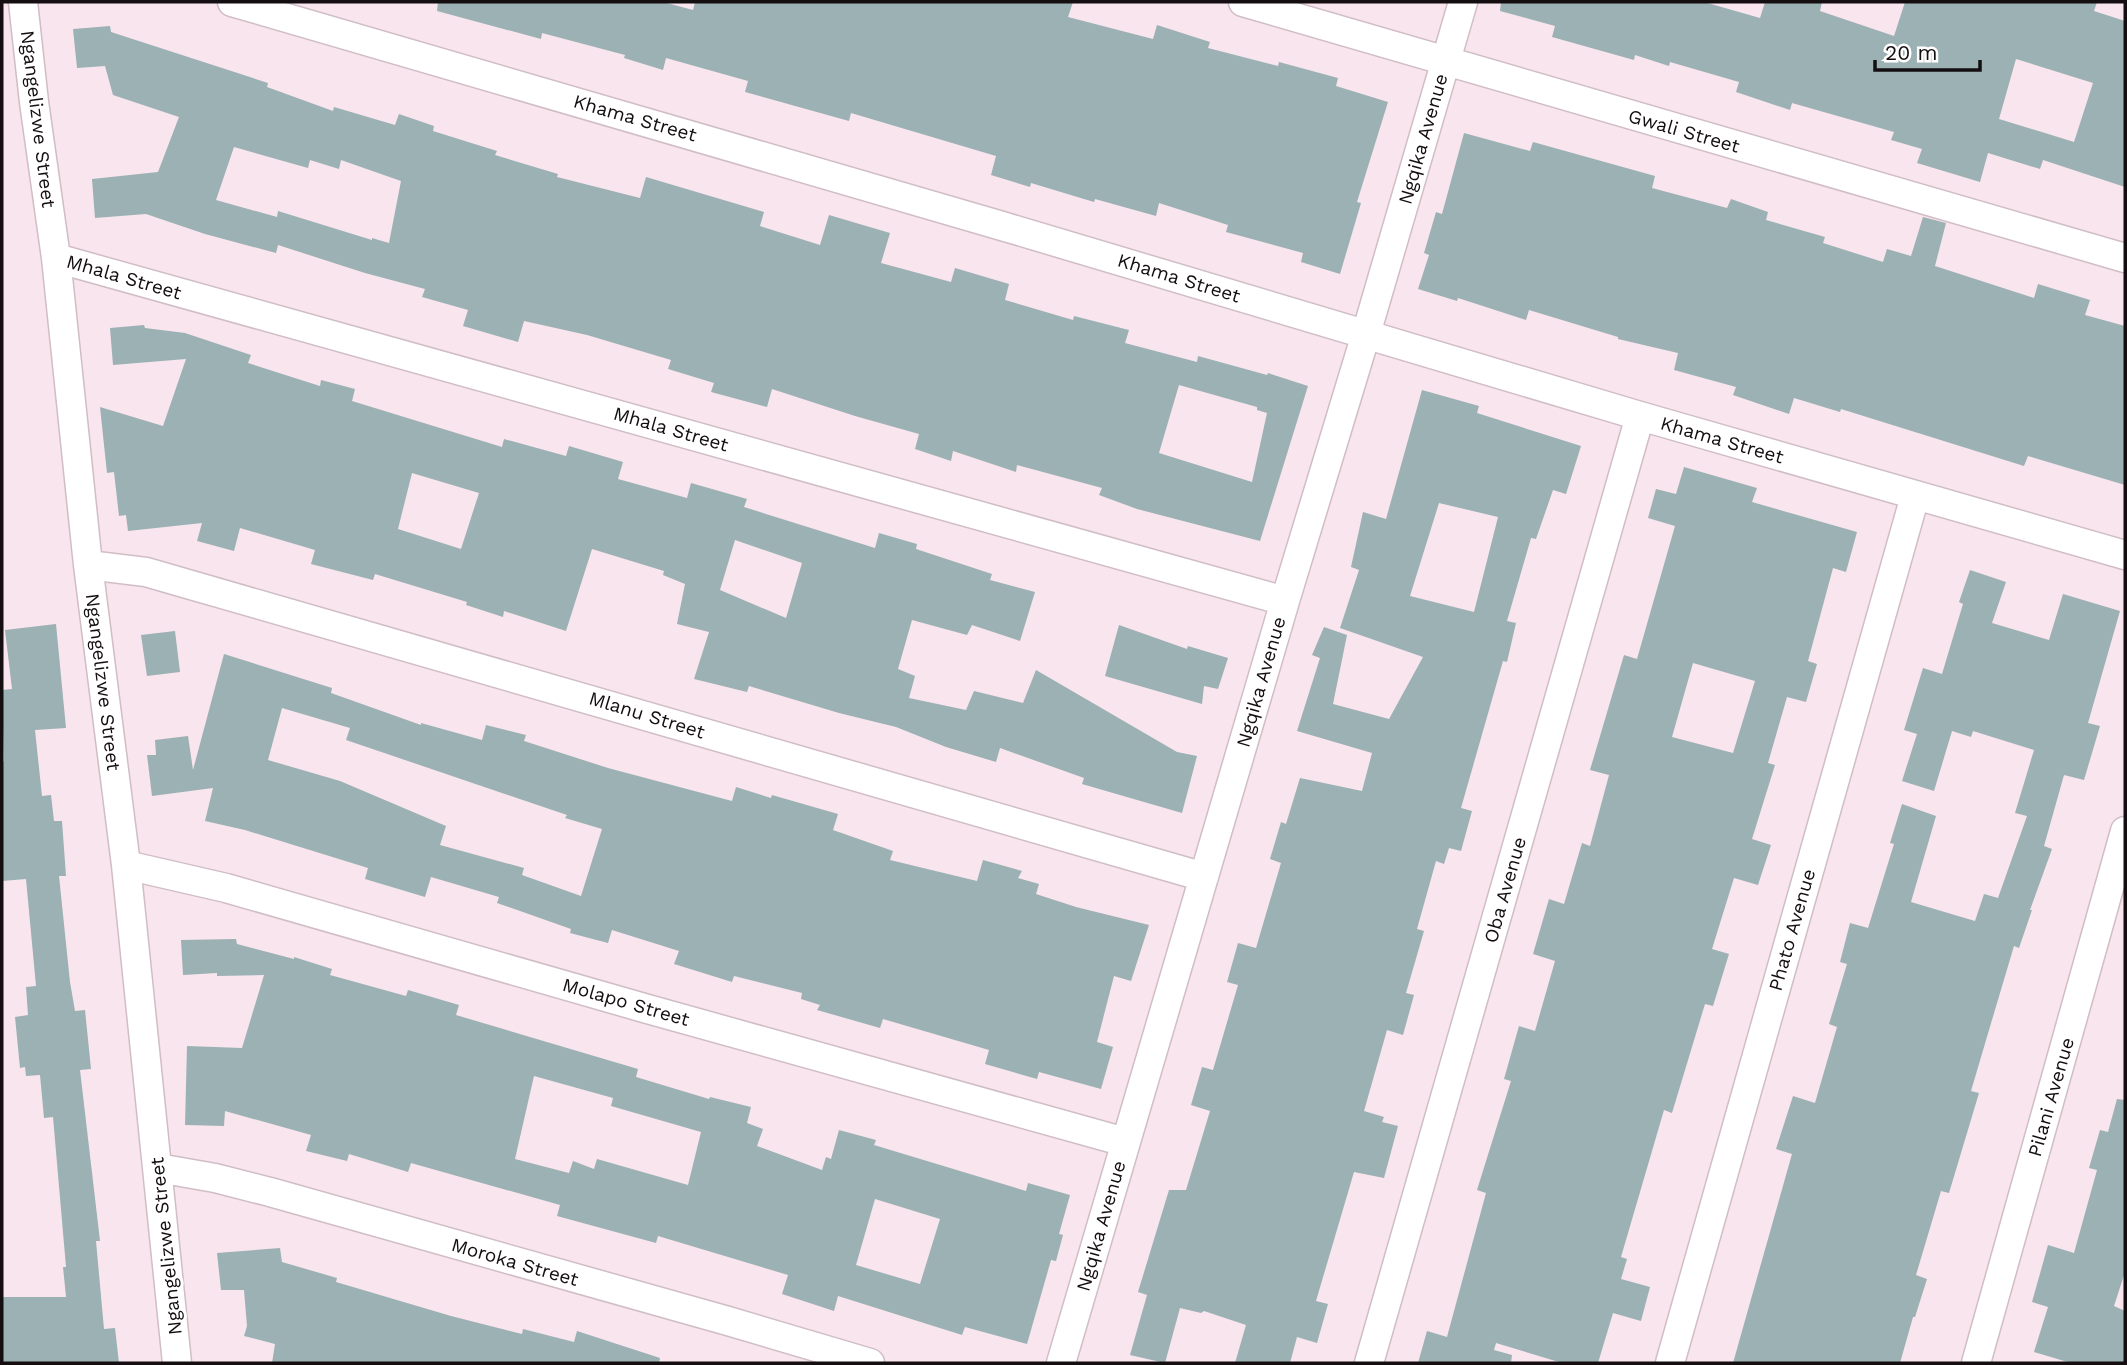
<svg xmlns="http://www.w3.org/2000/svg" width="2127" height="1365" viewBox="0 0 2127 1365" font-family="'Work Sans',sans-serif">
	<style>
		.building { fill: #9bb1b3; fill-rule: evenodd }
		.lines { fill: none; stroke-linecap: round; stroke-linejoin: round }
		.minor-casing { stroke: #d0bdc6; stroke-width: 31 }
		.minor { stroke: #fff; stroke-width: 28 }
		.labels { text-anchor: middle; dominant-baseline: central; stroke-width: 6; stroke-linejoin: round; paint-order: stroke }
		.street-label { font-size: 19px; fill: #140e11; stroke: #fff }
	</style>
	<rect width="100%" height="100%" fill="#f9e5ee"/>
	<path class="building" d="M438 2H663L693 10 695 2H1073L1068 17 1153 39 1157 25 1210 42 1208 48 1278 66 1279 62 1338 78 1336 86 1388 102 1357 202 1361 203 1340 274 1301 262 1303 253 1226 232 1228 225 1159 203 1156 216 1095 199 1094 202 1031 183 1030 187 991 175 996 156 851 113 849 121 745 92 748 81 666 58 663 70 624 58 625 55 542 33 541 39 437 11Z
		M1501 2H1704L1760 18 1765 2H1822L1820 11 1894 36 1905 2H2097L2094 11 2125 21V187L2043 160 2040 169 1988 153 1980 182 1917 163 1922 149 1891 140 1894 132 1792 103 1790 110 1736 92 1739 82 1670 62 1669 66 1635 55 1634 60 1552 37 1555 26 1500 11ZM2016 59 2093 83 2074 142 1999 119Z
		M110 26 111 32 268 83 267 87 333 111 334 107 395 125 399 114 434 126 433 131 497 151 495 155 558 174 557 177 640 198 646 177 764 212 760 226 820 245 829 215 890 233 881 263 951 282 955 268 1009 284 1005 300 1073 320 1074 316 1129 330 1125 343 1197 362 1198 356 1267 375 1268 373 1308 386 1260 541 1137 509 1099 495 1102 488 1017 465 1016 472 953 451 951 461 915 449 919 434 855 416 772 389 767 407 711 392 714 383 668 369 671 360 587 335 524 321 518 342 463 326 468 310 422 297 425 289 365 273 278 245 276 253 205 234 146 214 95 218 92 179 158 172 179 117 113 95 105 66 77 68 73 29ZM234 147 308 168 310 160 339 169 341 160 401 181 389 243 372 238V240L278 211 277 217 216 200ZM1179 385 1257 407V410L1267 413 1252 482 1159 453Z
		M1464 133 1530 151 1533 142 1655 176 1652 188 1727 208 1731 199 1768 212 1766 220 1825 237 1823 243 1883 262 1887 249 1911 256 1923 217 1946 223 1935 266 2034 298 2038 284 2090 300 2085 315 2125 326V485L2028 456 2024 466 1841 409 1840 412 1794 398 1789 414 1733 395 1736 387 1674 370 1678 353 1618 339V337L1529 310 1526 320 1458 298 1457 301 1418 289 1429 255 1424 253 1436 212 1442 214Z
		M144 325 145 328 185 333 251 355 248 363 320 386 321 380 355 389 352 401 502 447 504 439 566 456 569 446 623 462 618 479 687 498 691 483 747 499 744 507 875 548 879 533 917 544 916 549 992 574 990 580 1035 592 1020 641 972 625 967 635 912 620 898 669 915 676 909 698 966 710 974 691 1023 703 1036 670 1177 752 1197 756 1182 813 1082 784 1084 778 1000 748 996 762 946 747 896 727 839 713 749 686 747 692 694 679 709 632 677 624 685 584 663 575 664 571 592 549 566 631 504 611 503 617 466 605 467 602 375 574 373 580 311 564 315 550 240 528 234 551 197 541 202 523 128 531 126 515 119 516 114 472 107 473 100 407 163 426 186 359 113 365 110 328ZM412 473 479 493 461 549 398 529ZM735 540 802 563 786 618 720 590Z
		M1422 390 1479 406 1477 413 1581 446 1566 494 1553 490 1536 539 1531 538 1507 621 1516 623 1507 662 1503 661 1461 808 1472 811 1461 851 1449 848 1444 864 1436 861 1417 929 1424 931 1406 993 1414 995 1403 1035 1387 1030 1364 1111 1384 1117 1382 1122 1398 1126 1384 1178 1354 1172 1316 1301 1328 1304 1317 1343 1297 1337 1290 1363H1235L1246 1325 1204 1311 1201 1313 1180 1308 1165 1363 1130 1355 1147 1295 1138 1292 1169 1190H1186L1210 1111 1191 1105 1202 1067 1213 1070 1238 985 1227 982 1238 943 1256 948 1281 863 1270 859 1281 822 1286 824 1300 778 1362 791 1372 753 1297 731 1320 658 1312 655 1324 627 1347 635 1333 704 1389 719 1423 657 1340 628 1359 570 1351 567 1363 512 1386 519ZM1439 503 1498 517 1474 612 1410 596Z
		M1684 467 1757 488 1752 502 1857 532 1846 572 1833 568 1808 661 1817 664 1806 702 1787 697 1768 763 1775 765 1752 839 1771 845 1758 885 1734 878 1712 949 1729 954 1713 1006 1705 1004 1672 1113 1664 1110 1621 1257 1627 1259 1621 1279 1650 1287 1641 1321 1613 1313 1598 1363H1562L1496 1343 1494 1350 1512 1355 1511 1363H1418L1427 1331 1447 1337 1486 1193 1477 1190 1511 1081 1504 1079 1519 1026 1535 1031 1555 961 1533 954 1549 899 1564 904 1582 843 1590 846 1609 775 1590 770 1624 655 1637 659 1675 526 1648 518 1656 489 1676 494ZM1693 663 1755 681 1733 753 1672 737Z
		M1970 570 2006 582 1992 623 2049 640 2063 594 2120 611 2088 723 2100 726 2084 780 2064 775 2044 846 2052 849 2030 910H2032L2019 948 2014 946 1989 1030 1971 1091 1979 1093 1949 1193 1941 1191 1916 1275 1927 1279 1915 1317H1913L1900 1363H1733L1792 1154 1776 1149 1793 1096 1815 1103 1837 1027 1829 1024 1847 964 1840 962 1850 923 1868 928 1894 844 1890 843 1902 804 1936 816 1911 902 1975 921 1984 894 1998 898 2027 816 2015 813 2034 750 1973 731 1971 737 1952 731 1934 791 1902 781 1917 734 1904 730 1923 668 1942 674 1963 604 1959 602Z
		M56 624 66 728 35 730 42 796 51 795 54 821H62L66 876H59L70 982 75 1011 85 1010 91 1069 80 1070 100 1241H96L104 1329 115 1328 119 1363H2V1297H66L63 1267H66L53 1117 44 1118 40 1075 26 1076 25 1067 20 1068 15 1017 28 1015 26 987 36 986 26 879 2 881V762L4 761 2 690 12 689 5 630Z
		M1119 625 1187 649 1188 646 1228 658 1218 689 1204 686 1202 704 1105 676Z
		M175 631 180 672 147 676 141 635Z
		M224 654 332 688 331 693 421 725V723L482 740 486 725 526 735 524 741 608 768 732 801 736 787 771 798 772 795 838 814 833 830 893 851 890 860 977 881 983 860 1022 871 1018 878 1039 884 1036 894 1076 907 1149 925 1131 981 1114 976 1097 1042 1113 1047 1101 1089 1039 1072 1037 1079 985 1064 989 1050 883 1019 880 1028 817 1010 820 1005 801 999 802 993 734 976 732 982 674 964 679 951 612 930 608 943 570 933 571 929 497 903 499 897 431 877 425 897 365 879 368 868 245 830 205 821 213 788 152 796 147 755H156L155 740 188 736 193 770ZM282 708 350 728 346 740 567 815 565 818 602 829 581 896 522 875 524 868 440 845 446 826 340 781 268 760Z
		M236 939 237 944 294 959V957L332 969 330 975 406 996 408 990 459 1005 456 1015 638 1069 636 1077 709 1099 710 1097 751 1107 747 1123 763 1129 757 1146 822 1170 826 1157 831 1159 839 1130 876 1140 874 1145 1026 1191 1028 1183 1070 1195 1059 1234 1063 1235 1056 1261 1051 1260 1027 1344 965 1327 962 1335 838 1296 834 1311 782 1294 788 1275 658 1236 656 1243 557 1216 560 1205 411 1163 408 1172 349 1154 347 1161 306 1151 311 1135 225 1111 224 1126 185 1125 187 1046 242 1048 264 975 217 976V973L183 975 181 940ZM534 1076 613 1098 611 1106 701 1132 688 1185 597 1159 594 1169 573 1161 569 1173 515 1159ZM875 1199 940 1219 920 1284 856 1265Z
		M2117 1099 2125 1100V1272L2114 1306 2125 1311V1363H2071L2034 1352 2048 1307 2032 1302 2048 1245 2074 1253 2097 1170 2089 1168 2100 1130 2108 1132Z
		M280 1248 282 1262 337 1278 336 1282 451 1316 522 1334 523 1329 574 1342 577 1331 660 1358 659 1363H272L275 1344 244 1336 247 1326 244 1290H221L217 1253Z"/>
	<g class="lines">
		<defs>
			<path id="minor" d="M23 2 34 102 56 258 88 565 126 865 177 1363
				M232 2 1002 226 1640 416 2125 555
				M1243 2 2125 258
				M56 258 1285 601
				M88 565 146 572 191 585 1204 877
				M126 865 226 888 644 1008 1125 1142
				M158 1168 215 1178 270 1192 728 1321 870 1363
				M1061 1363 1285 601 1366 334 1463 2
				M1369 1363 1640 416
				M1670 1363 1915 496
				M1976 1363 2125 831"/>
		</defs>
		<use href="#minor" class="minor-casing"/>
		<use href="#minor" class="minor"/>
	</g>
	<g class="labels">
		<g class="street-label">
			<text transform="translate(635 118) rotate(16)">Khama Street</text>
			<text transform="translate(38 119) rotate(83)">Ngangelizwe Street</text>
			<text transform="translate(1684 131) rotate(16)">Gwali Street</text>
			<text transform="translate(1423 139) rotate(-74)">Ngqika Avenue</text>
			<text transform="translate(124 277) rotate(16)">Mhala Street</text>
			<text transform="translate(1179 278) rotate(17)">Khama Street</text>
			<text transform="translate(671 429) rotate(16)">Mhala Street</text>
			<text transform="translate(1722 440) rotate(16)">Khama Street</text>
			<text transform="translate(103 682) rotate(83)">Ngangelizwe Street</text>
			<text transform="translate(1261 682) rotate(-74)">Ngqika Avenue</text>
			<text transform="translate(647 715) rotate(17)">Mlanu Street</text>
			<text transform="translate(1505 890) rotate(-74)">Oba Avenue</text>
			<text transform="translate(1792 930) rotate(-74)">Phato Avenue</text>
			<text transform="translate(626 1002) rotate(16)">Molapo Street</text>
			<text transform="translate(2051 1097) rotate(-74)">Pilani Avenue</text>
			<text transform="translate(1101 1226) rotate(-74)">Ngqika Avenue</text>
			<text transform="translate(166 1246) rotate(-96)">Ngangelizwe Street</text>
			<text transform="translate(515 1262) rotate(16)">Moroka Street</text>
		</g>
	</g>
	<rect width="2127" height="1365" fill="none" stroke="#140e11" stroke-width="7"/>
	<path d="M1875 60v10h105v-10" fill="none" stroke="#140e11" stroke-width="3.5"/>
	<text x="1885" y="60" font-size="21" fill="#140e11" stroke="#ffffff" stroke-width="5" paint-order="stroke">20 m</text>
</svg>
